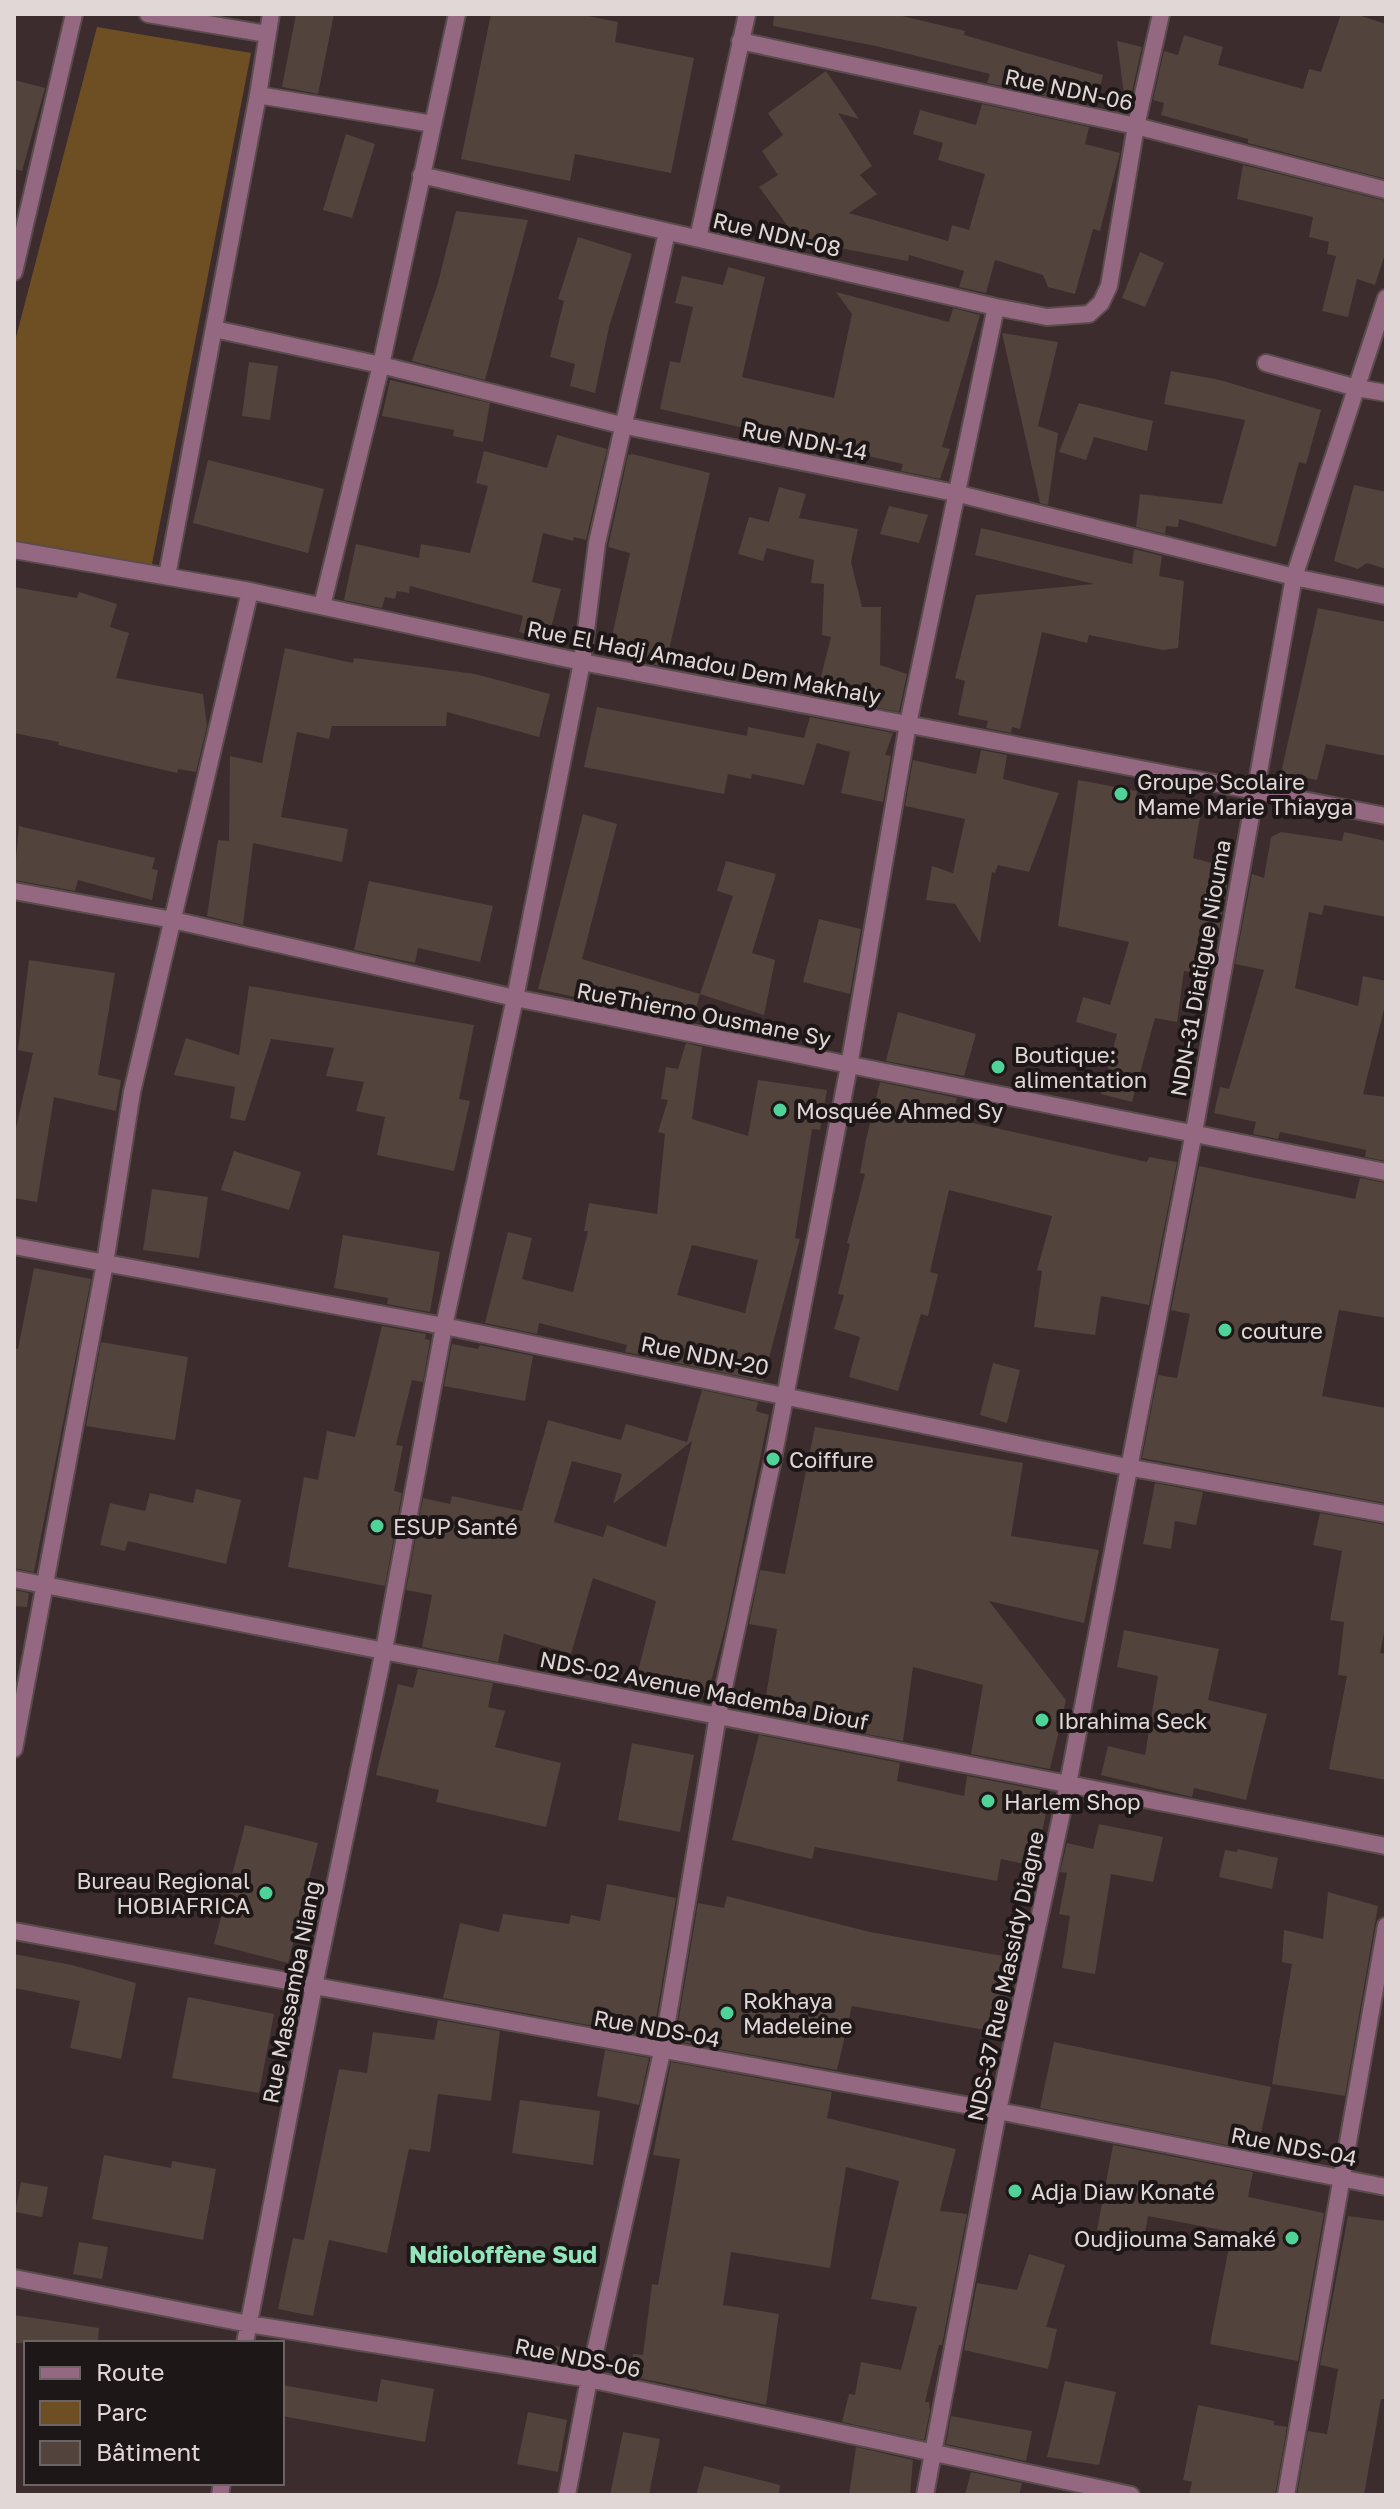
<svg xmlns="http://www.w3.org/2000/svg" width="1400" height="2509" viewBox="0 0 1400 2509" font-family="'Golos Text',sans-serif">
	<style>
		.green { fill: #6e4f24 }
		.building { fill: #52433c; fill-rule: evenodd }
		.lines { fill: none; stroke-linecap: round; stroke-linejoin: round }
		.minor-casing { stroke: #5a4b4c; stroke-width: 20 }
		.minor { stroke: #956881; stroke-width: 16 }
		.poi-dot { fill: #4fd399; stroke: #1e1717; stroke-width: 3 }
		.labels { text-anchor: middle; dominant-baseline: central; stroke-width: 8; stroke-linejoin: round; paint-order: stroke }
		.street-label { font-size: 22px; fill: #e2d7d7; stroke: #1e1717 }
		.poi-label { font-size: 22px; fill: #e2d7d7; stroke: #1e1717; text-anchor: start }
		.neighbourhood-label { font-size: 24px; font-weight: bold; fill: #92e4bb; stroke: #1e1717 }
	</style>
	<rect width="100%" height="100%" fill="#3c2c2d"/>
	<path class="green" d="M97 27 251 53 151 569 14 545V345Z"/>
	<path class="building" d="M296 14H334L318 94 282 87Z
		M491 14H577L618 22 615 42 694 58 671 173 575 154 570 181 461 159Z
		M774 14H894L965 31 964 35 1103 75 1095 106 987 83 990 74 876 46 773 26Z
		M1341 14H1355L1386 24V179L1248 143V139L1161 115 1164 103 1153 100 1164 51 1178 55 1184 35 1223 47 1218 65 1303 89 1309 69 1321 72Z
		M1117 41 1142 47 1131 96 1124 95Z
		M826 71 859 119 838 113 872 166 860 175 877 194 849 213 948 241 952 225 969 230 985 174 938 160 943 143 913 134 920 110 976 125 982 104 1089 127 1085 144 1120 153 1100 231 1093 229 1075 294 1048 287 1043 275 995 260 986 293 959 287 964 271 909 255 908 261 798 240 759 187 778 175 762 151 783 135 768 113Z
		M14 80 45 88 22 171 14 169Z
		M346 134 375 144 352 218 323 210Z
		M1243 165 1386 201V251L1375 285 1357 279 1348 317 1322 311 1336 256 1327 254 1329 242 1309 237 1313 217 1237 199Z
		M456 211 528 220 485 380 412 361 438 283Z
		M578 237 632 254 609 327 595 393 570 386 575 364 550 357 564 301 558 299Z
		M1140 252 1164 263 1145 307 1122 298Z
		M728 267 765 277 742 377 834 398 852 314 836 292 949 322 953 308 980 315 942 447 950 449 940 479 901 471 903 464 660 409 670 361 680 363 693 307 675 303 682 276 723 285Z
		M1002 333 1058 342 1038 426 1058 433 1048 505 1040 503Z
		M249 362 278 366 270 420 242 416Z
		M1171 371 1220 380 1321 410 1306 464 1299 462 1276 547 1179 519 1178 527 1166 526 1165 534 1136 527 1140 494 1222 504 1245 420 1164 404Z
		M390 380 490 403 483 442 453 436 454 430 382 416Z
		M1079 403 1153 421 1147 451 1094 437 1086 460 1059 452Z
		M557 435 607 449 586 540 574 537 573 541 543 533 532 582 561 589 548 640 519 632 523 616 410 586 409 593 397 591 395 599 385 597 382 608 344 600 356 544 419 558 421 544 470 553 488 486 476 483 484 451 547 468Z
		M632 454 710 473 665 667 608 655 630 553 608 547 628 455Z
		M208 460 324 489 308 553 193 523Z
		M1354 485 1386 492V569L1367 563 1358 569 1334 561Z
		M779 487 806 494 799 518 858 529 851 562 862 607H881L880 665 907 674 899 712 816 696 831 637 822 635 824 584 811 583 814 560 767 548 763 561 738 554 749 517 769 522Z
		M889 506 928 515 919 543 880 534Z
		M981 528 1132 564 1134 549 1162 556 1159 576 1184 581 1178 648 1163 650 1089 635 1087 643 1042 632 1020 729 1012 727 1011 733 986 728 988 721 958 715 965 681 955 678 976 595 1094 584 975 555Z
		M14 587 77 598 79 592 117 604 110 627 129 633 116 678 203 694 207 726 196 772 178 769 177 773 58 745 59 742 14 733Z
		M1318 608 1386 622V756L1326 744 1317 780 1281 773Z
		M285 648 353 663 354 658 475 674 550 694 539 737 447 712 446 726H332L329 739 297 732 281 817 348 829 342 862 253 843 243 925 207 916 218 840 229 841 230 756 262 763Z
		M597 707 747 736 748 727 804 738 810 717 893 733 885 755 891 756 883 802 841 793 850 752 817 743 804 785 752 774 751 779 728 774 724 794 584 767Z
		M981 750 1007 755 1003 779 1059 793 1029 872 998 865 995 873 992 872 980 943 955 904 926 900 932 866 953 873 965 819 905 806 913 760 976 774Z
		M1078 780 1137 791 1136 798 1155 802 1154 810 1200 817 1193 858 1230 868 1214 960 1210 959 1205 975 1184 971 1177 1022 1155 1018 1132 1102 1101 1094 1117 1034 1076 1022 1083 997 1110 1005 1129 942 1058 926Z
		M583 814 617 824 582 959 700 994 692 1022 538 989Z
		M19 826 155 858 152 869 158 870 152 900 78 880 75 891 14 880Z
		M1281 832 1342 841 1344 832 1386 841V917L1324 905 1322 915 1309 912 1295 988 1358 1006 1363 976 1386 981V1001L1363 1094 1386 1097V1161L1365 1157 1366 1150 1280 1132 1278 1139 1253 1134 1256 1122 1214 1113 1220 1087 1229 1089 1264 970 1235 964 1252 874 1264 878 1271 837Z
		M726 861 776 874 752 953 775 960 764 1015 700 994 733 896 717 891Z
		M369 881 493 906 480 962 418 948 415 963 354 950Z
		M819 919 861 929 850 994 803 982Z
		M29 960 115 973 98 1075 121 1080 116 1111 54 1097 37 1202 14 1198V1137L33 1053 18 1050Z
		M249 986 474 1025 459 1099 470 1101 454 1171 377 1155 385 1117 356 1111 364 1082 326 1076 334 1048 271 1039 245 1121 230 1118 235 1087 174 1075 186 1038 239 1055Z
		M898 1012 976 1034 964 1076 886 1061Z
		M686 1043 702 1047 692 1119 748 1136 758 1080 827 1090 820 1130 812 1129 795 1238 800 1239 763 1381 625 1352 627 1345 539 1323 537 1334 485 1323 508 1232 532 1238 522 1279 573 1292 588 1231H584L589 1203 657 1214 665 1134 658 1132 668 1100 661 1099 666 1067 678 1069ZM692 1245 758 1260 745 1313 677 1295Z
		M880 1082 957 1098 951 1118 1147 1162 1149 1157 1177 1162 1149 1305 1101 1296 1095 1335 1034 1327 1042 1271 1037 1270 1052 1216 949 1190 930 1272 938 1274 928 1316 921 1314 898 1391 849 1377 860 1337 834 1329 844 1295 838 1294 850 1244 847 1243 865 1174 860 1173 866 1140Z
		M234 1151 301 1172 289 1210 221 1190Z
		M1199 1166 1355 1199 1360 1178 1386 1183V1318L1339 1310 1322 1396 1386 1408V1503L1142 1458 1158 1375 1177 1378 1190 1314 1171 1310Z
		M152 1189 208 1197 199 1258 143 1250Z
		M343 1235 440 1252 430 1312 387 1304 388 1298 334 1288Z
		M34 1268 91 1279 34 1572 14 1568V1348L18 1349Z
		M382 1326 426 1334 425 1339 430 1340 423 1382 412 1380 396 1445 403 1446 394 1491 402 1493 385 1586 288 1567 304 1477 318 1480 327 1431 355 1437Z
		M101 1342 188 1357 175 1440 86 1426Z
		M452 1344 478 1349 480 1345 533 1356 525 1401 444 1386Z
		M993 1363 1020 1370 1007 1423 980 1415Z
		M702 1390 758 1402 756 1411 769 1415 726 1624 707 1697 636 1679 656 1601 593 1578 571 1654 504 1634 498 1662 422 1647 432 1595 406 1590 423 1498 450 1504 452 1496 522 1511 548 1420 621 1440 626 1424 687 1442ZM692 1441 666 1547 607 1525 603 1537 554 1522 572 1461 622 1474 613 1504Z
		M815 1427 1023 1463 1011 1536 1099 1550 1084 1623 989 1601 1066 1700 1050 1769 971 1754 983 1685 913 1667 903 1741 763 1714 777 1629 749 1624 760 1570 785 1574Z
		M1155 1483 1203 1492 1196 1525 1175 1521 1171 1549 1143 1544Z
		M196 1489 241 1500 226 1564 128 1541 125 1551 100 1545 110 1503 145 1511 150 1493 193 1503Z
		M1320 1513 1386 1525V1624L1380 1653 1386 1654V1780L1329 1769 1347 1676 1338 1675 1344 1622 1330 1620 1342 1551 1313 1545Z
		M14 1590 29 1593 27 1607 14 1606Z
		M1124 1630 1219 1649 1208 1700 1267 1714 1246 1800 1194 1788 1192 1797 1101 1775 1108 1746 1145 1755 1158 1676 1117 1667Z
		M418 1669 493 1683 488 1707 505 1711 495 1747 561 1763 546 1827 436 1802 439 1790 376 1775 398 1684 413 1688Z
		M759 1735 900 1763 897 1781 964 1796 967 1776 1045 1791 1040 1812 1046 1813 1041 1837 1045 1838 1039 1867 1001 1859 997 1881 815 1847 812 1859 732 1840Z
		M632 1743 694 1755 680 1832 618 1820Z
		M1099 1824 1163 1837 1153 1882 1111 1874 1095 1974 1062 1968 1070 1916 1059 1914 1067 1873 1060 1872 1067 1843 1093 1849Z
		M245 1825 318 1843 288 1963 214 1944Z
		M1238 1849 1278 1858 1272 1889 1219 1877 1225 1850 1237 1852Z
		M607 1884 676 1898 653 2037 443 1998 460 1923 499 1932 503 1914 569 1924 571 1915 600 1921Z
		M1328 1892 1378 1906 1345 2096 1272 2084 1292 1964 1282 1962 1284 1930 1323 1939Z
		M727 1896 870 1932 1014 1958 1001 2033 852 2006 837 2070 675 2041 698 1903 724 1908Z
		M14 1954 72 1965 136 1983 121 2059 70 2048 80 2001 14 1988Z
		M188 1997 274 2014 259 2093 172 2078Z
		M438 2020 500 2031 491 2101 438 2094 430 2152 409 2149 387 2253 329 2240 313 2316 278 2309 293 2238 304 2240 339 2069 367 2073 373 2032 434 2040Z
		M1054 2042 1271 2087 1257 2151 1040 2108Z
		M605 2050 649 2058 639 2105 597 2096Z
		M671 2062 832 2092 827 2118 956 2149 940 2211 967 2214 942 2345H939L925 2402H929L930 2411 924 2440 842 2422 849 2394 855 2395 861 2362 901 2370 917 2307 871 2299 899 2181 846 2167 830 2268 731 2252 723 2305 779 2314 766 2405 630 2376 633 2354 643 2355 652 2284 658 2285 680 2159 653 2155Z
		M520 2100 600 2111 593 2165 512 2153Z
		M1113 2145 1253 2172 1248 2197 1324 2213 1298 2361 1210 2344 1232 2232 1148 2216 1144 2239 1097 2230Z
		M104 2155 171 2168 172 2161 216 2169 203 2240 92 2219Z
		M21 2182 48 2187 42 2217 15 2212Z
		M1348 2216 1386 2221V2399H1381L1364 2495H1297L1308 2431 1327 2434 1338 2369 1320 2365Z
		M79 2242 108 2247 102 2279 73 2274Z
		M1029 2254 1065 2265 1046 2327 1057 2329 1048 2369 964 2350 977 2283 1017 2290Z
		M14 2315 99 2328 98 2343H14Z
		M547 2344 575 2350 572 2365 543 2360Z
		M381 2379 434 2389 425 2442 282 2416V2385L377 2402Z
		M1065 2381 1116 2392 1099 2465 1047 2457Z
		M1198 2405 1274 2421V2425L1287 2427 1275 2495H1189L1192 2482 1183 2480Z
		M528 2412 567 2420 558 2472 517 2464Z
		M951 2416 1032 2431 1026 2461 946 2444Z
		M623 2432 660 2439 649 2495H610Z
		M856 2447 913 2460 910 2495H849Z
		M704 2466 780 2485 779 2495H696Z
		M971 2472 1022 2483 1019 2495H965Z"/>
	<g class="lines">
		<defs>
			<path id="minor" d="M148 14 267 34
				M271 14 258 95 433 124
				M740 41 1136 126 1386 190
				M421 175 996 307 1047 317 1089 314 1101 303 1109 286 1136 126 1161 14
				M698 238 747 14
				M14 272 74 14
				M214 329 381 365 621 425 955 493 1294 577 1386 596
				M1266 363 1357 388 1386 393
				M14 550 250 591 582 662 1386 816
				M167 576 258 95
				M322 606 381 365 457 14
				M14 891 173 920 515 998 1386 1172
				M14 1246 444 1326 1127 1467 1386 1514
				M14 1579 1386 1846
				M14 1749 105 1263 132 1092 250 591
				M14 1931 998 2111 1386 2187
				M14 2278 249 2324 589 2379 1131 2495
				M245 2343 314 1986 384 1650 444 1326 515 998 582 662 597 543 667 232
				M220 2495 222 2483
				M567 2495 589 2379 662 2052 718 1715 773 1459 849 1066 908 724 996 307
				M925 2495 998 2111 1068 1784 1194 1132 1294 577 1386 298
				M1286 2495 1386 1926"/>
		</defs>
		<use href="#minor" class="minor-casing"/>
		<use href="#minor" class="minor"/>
	</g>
	<g class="poi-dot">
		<circle cx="1121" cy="794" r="8"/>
		<circle cx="998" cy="1067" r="8"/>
		<circle cx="780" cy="1110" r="8"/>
		<circle cx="1225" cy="1330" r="8"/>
		<circle cx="773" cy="1459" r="8"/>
		<circle cx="377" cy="1526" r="8"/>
		<circle cx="1042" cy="1720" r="8"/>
		<circle cx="988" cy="1801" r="8"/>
		<circle cx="266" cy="1893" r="8"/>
		<circle cx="727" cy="2013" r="8"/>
		<circle cx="1015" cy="2191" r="8"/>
		<circle cx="1292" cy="2238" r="8"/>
	</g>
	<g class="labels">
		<g class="street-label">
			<text transform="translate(1069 89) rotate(12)">Rue NDN-06</text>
			<text transform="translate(777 234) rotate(13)">Rue NDN-08</text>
			<text transform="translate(805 440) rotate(11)">Rue NDN-14</text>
			<text transform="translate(704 662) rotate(11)">Rue El Hadj Amadou Dem Makhaly</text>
			<text transform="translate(1200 968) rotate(-80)">NDN-31 Diatigue Niouma</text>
			<text transform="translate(704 1014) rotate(11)">RueThierno Ousmane Sy</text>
			<text transform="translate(705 1355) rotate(11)">Rue NDN-20</text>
			<text transform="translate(704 1690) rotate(11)">NDS-02 Avenue Mademba Diouf</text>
			<text transform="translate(1005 1976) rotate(-78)">NDS-37 Rue Massidy Diagne</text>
			<text transform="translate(291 1992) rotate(-79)">Rue Massamba Niang</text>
			<text transform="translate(657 2028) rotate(10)">Rue NDS-04</text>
			<text transform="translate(1294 2146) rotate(11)">Rue NDS-04</text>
			<text transform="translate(578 2357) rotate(11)">Rue NDS-06</text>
		</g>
		<g class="poi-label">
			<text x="1137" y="781">Groupe Scolaire<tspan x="1137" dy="25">Mame Marie Thiayga</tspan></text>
			<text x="1014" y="1054">Boutique:<tspan x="1014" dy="25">alimentation</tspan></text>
			<text x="796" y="1110">Mosquée Ahmed Sy</text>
			<text x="1241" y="1330">couture</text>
			<text x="789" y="1459">Coiffure</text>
			<text x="393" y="1526">ESUP Santé</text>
			<text x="1058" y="1720">Ibrahima Seck</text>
			<text x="1004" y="1801">Harlem Shop</text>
			<text x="250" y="1880" text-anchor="end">Bureau Regional<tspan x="250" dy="25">HOBIAFRICA</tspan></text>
			<text x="743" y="2000">Rokhaya<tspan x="743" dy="25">Madeleine</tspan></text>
			<text x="1031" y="2191">Adja Diaw Konaté</text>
			<text x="1276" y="2238" text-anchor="end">Oudjiouma Samaké</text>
		</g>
		<g class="neighbourhood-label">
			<text x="503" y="2253">Ndioloffène Sud</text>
		</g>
	</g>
	<rect width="1400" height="2509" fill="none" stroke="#e2d7d7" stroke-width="32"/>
	<rect x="24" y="2341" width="260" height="144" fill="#1e1717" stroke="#6c6464" stroke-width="2"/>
	<rect x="40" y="2367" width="40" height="12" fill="#956881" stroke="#6c6464" stroke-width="2"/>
	<text x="96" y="2381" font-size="24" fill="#e2d7d7">Route</text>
	<rect x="40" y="2401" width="40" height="24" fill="#6e4f24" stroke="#6c6464" stroke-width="2"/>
	<text x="96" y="2421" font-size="24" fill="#e2d7d7">Parc</text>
	<rect x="40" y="2441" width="40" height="24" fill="#52433c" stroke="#6c6464" stroke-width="2"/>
	<text x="96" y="2461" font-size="24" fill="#e2d7d7">Bâtiment</text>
</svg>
